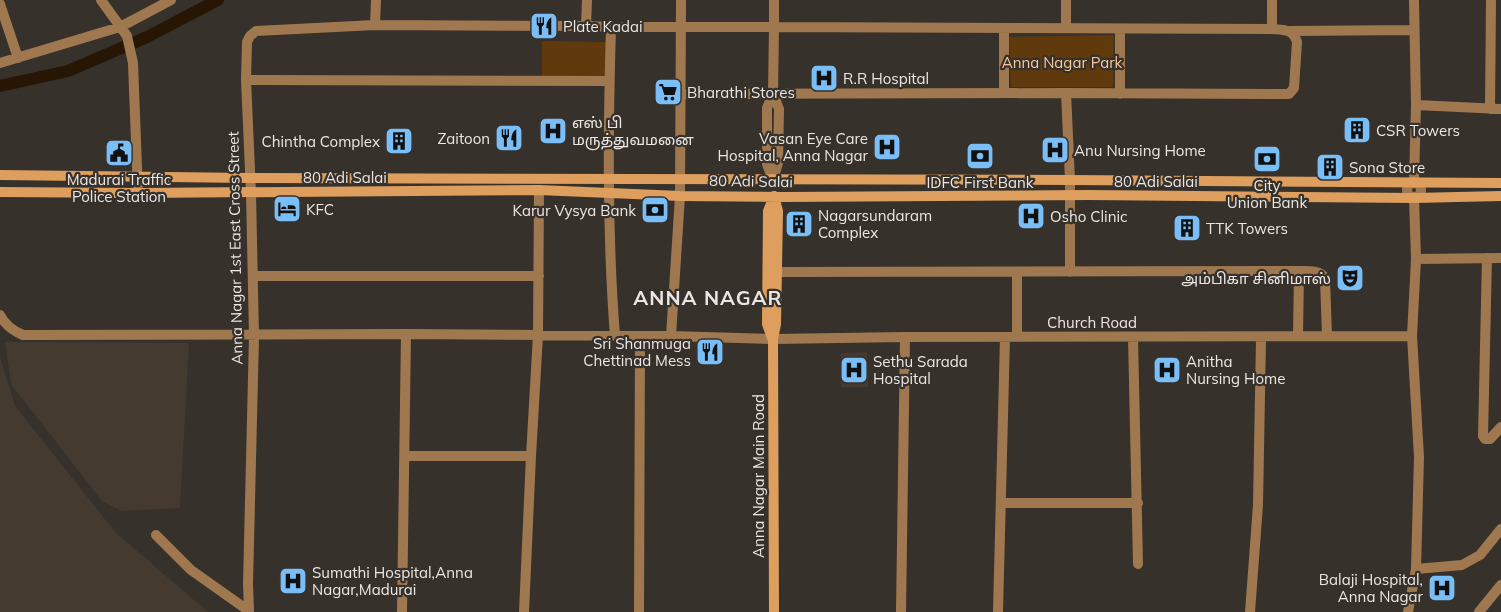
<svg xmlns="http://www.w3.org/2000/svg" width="1501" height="612" viewBox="0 0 1501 612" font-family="Mulish,'Noto Sans Tamil',sans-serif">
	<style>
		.built { fill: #443a2f }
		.green { fill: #603a0c }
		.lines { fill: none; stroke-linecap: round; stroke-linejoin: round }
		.canal { stroke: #271604; stroke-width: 12 }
		.street { stroke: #a07850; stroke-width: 10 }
		.secondary { stroke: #de9e5d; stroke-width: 10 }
		.labels { text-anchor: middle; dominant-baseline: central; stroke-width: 4.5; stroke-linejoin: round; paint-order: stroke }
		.poi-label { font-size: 15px; fill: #ebe6e3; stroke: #37312b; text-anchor: start }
		.park-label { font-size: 15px; fill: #f7c89a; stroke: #37312b }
		.street-label { font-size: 15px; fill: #ebe6e3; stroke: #37312b }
		.district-label { font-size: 20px; font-weight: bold; letter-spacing: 1px; fill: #ebe6e3; stroke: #37312b }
	</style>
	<rect width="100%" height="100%" fill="#37312b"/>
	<path class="built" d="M5 342 189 343 180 508 122 511 102 501 11 384Z
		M867 352 868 387H841V353Z
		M0 357 15 406 116 533 208 612H0Z"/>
	<path class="green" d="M1114 35 1113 87H1011L1009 37Z
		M542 41 607 42 605 86 542 85Z"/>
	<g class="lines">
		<path class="canal" d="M0 86 68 71 147 37 218 0"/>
		<path class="street" d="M101 0 127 36 133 63 138 193
			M587 0 586 26 611 27C608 130 607 233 615 336
			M0 4 18 58
			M375 25 586 26
			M611 27H774V0
			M1066 28V0
			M1120 29V94
			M1272 29V0
			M1290 31 1414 30
			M0 63 120 27 171 0
			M246 80 609 81
			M773 93 767 108V164L773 180 778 163 779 109 773 93 774 27 1272 29C1284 30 1293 29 1297 42L1294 88 1289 94 1066 93 1070 180V272
			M1004 93V28
			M680 94 1066 93
			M1416 105 1501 109
			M1490 109 1491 0
			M1414 182 1416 105 1414 0
			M1407 190a7 7 0 1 1 14 0a7 7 0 1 1-14 0Z
			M1487 258 1483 436 1485 439H1490L1501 427
			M1416 259 1501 258
			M777 272 1299 271C1308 271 1320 270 1325 278L1327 336
			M1017 272V337
			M253 276H539
			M0 315C5 325 13 331 23 335L406 334 671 336 773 339 905 337 1412 336
			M671 336 680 196 681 0
			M1298 336 1299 271
			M1133 337 1138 564
			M405 456H531L524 612
			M531 456 538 335 539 190
			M1001 503H1138
			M156 535 191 570 249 611
			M1416 569 1462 565 1480 555 1501 529
			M249 612 248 584 254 336 251 193 246 80 247 42 250 36 256 31 375 25 376 0
			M402 612 406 334
			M639 612 640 336
			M901 612 905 337
			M998 612 1005 337
			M1250 612 1258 505 1261 338
			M1408 612 1416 569 1419 457 1412 336 1416 259 1414 198
			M1479 612 1501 585"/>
		<path class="secondary" d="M0 175 250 178 1070 180 1501 183
			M0 192 138 193 539 190 680 196 784 197 1089 195 1414 198 1501 196
			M772 338 767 324 768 211 774 196
			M774 612 773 339 776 324 778 211 774 196"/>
	</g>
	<defs>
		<symbol id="restaurant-square" viewBox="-11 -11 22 22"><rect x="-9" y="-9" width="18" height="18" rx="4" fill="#7abef8" stroke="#37312b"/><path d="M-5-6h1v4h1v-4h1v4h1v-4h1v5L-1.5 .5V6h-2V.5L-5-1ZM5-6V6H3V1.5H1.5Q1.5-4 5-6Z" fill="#111"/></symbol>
		<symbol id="hospital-square" viewBox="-11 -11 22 22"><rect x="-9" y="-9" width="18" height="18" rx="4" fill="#7abef8" stroke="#37312b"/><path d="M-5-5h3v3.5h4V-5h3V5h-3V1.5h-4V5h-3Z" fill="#111"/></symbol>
		<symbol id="supermarket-square" viewBox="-11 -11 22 22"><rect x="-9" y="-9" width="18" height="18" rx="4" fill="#7abef8" stroke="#37312b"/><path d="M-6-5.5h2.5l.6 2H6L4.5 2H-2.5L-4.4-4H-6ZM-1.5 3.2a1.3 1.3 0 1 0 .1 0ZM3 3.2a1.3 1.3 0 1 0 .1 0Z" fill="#111"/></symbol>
		<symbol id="building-square" viewBox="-11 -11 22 22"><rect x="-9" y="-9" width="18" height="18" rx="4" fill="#7abef8" stroke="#37312b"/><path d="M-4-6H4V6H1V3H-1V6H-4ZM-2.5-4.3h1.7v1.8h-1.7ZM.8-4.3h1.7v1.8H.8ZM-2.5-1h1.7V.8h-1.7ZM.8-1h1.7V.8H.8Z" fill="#111"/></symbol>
		<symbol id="civic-square" viewBox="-11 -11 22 22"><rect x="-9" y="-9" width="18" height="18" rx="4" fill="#7abef8" stroke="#37312b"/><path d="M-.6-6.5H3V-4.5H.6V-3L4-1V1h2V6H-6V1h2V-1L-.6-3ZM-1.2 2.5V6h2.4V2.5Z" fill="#111"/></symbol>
		<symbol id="bank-square" viewBox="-11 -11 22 22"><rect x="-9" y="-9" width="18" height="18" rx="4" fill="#7abef8" stroke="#37312b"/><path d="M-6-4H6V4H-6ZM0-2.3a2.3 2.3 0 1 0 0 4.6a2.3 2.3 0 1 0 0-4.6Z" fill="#111"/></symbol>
		<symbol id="hotel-square" viewBox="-11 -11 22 22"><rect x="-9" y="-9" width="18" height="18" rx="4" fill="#7abef8" stroke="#37312b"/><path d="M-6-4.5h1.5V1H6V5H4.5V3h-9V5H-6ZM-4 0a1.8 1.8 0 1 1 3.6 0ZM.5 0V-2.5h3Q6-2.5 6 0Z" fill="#111"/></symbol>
		<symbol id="theatre-square" viewBox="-11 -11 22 22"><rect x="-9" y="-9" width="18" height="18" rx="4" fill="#7abef8" stroke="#37312b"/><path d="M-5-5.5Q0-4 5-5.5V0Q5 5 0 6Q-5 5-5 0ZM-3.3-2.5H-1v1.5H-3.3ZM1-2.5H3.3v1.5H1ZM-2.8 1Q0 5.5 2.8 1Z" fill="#111"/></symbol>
	</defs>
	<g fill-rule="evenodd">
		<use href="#restaurant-square" x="528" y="10" width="32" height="32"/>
		<use href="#hospital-square" x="808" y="62" width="32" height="32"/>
		<use href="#supermarket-square" x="652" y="76" width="32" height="32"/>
		<use href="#building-square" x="1341" y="114" width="32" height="32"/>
		<use href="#hospital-square" x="537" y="115" width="32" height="32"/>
		<use href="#restaurant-square" x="493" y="122" width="32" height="32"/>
		<use href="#building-square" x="383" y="125" width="32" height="32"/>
		<use href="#hospital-square" x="871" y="131" width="32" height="32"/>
		<use href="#hospital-square" x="1039" y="134" width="32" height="32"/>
		<use href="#civic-square" x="103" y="137" width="32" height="32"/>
		<use href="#bank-square" x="964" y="140" width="32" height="32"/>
		<use href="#bank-square" x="1251" y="143" width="32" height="32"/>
		<use href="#building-square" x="1314" y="151" width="32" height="32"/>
		<use href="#hotel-square" x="271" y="193" width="32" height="32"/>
		<use href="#bank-square" x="639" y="194" width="32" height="32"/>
		<use href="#hospital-square" x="1015" y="200" width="32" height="32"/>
		<use href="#building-square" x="783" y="208" width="32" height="32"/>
		<use href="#building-square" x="1171" y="212" width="32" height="32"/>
		<use href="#theatre-square" x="1334" y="262" width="32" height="32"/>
		<use href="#restaurant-square" x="694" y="336" width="32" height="32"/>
		<use href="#hospital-square" x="838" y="354" width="32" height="32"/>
		<use href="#hospital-square" x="1151" y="354" width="32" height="32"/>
		<use href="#hospital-square" x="277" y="565" width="32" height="32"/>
		<use href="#hospital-square" x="1426" y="572" width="32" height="32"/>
	</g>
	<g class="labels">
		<g class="poi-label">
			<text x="563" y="26">Plate Kadai</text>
			<text x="843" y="78">R.R Hospital</text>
			<text x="687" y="92">Bharathi Stores</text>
			<text x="572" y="122">எஸ் பி<tspan x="572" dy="17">மருத்துவமனை</tspan></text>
			<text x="1376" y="130">CSR Towers</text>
			<text x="490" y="138" text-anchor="end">Zaitoon</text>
			<text x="868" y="138" text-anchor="end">Vasan Eye Care<tspan x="868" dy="17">Hospital, Anna Nagar</tspan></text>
			<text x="380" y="141" text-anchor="end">Chintha Complex</text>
			<text x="1074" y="150">Anu Nursing Home</text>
			<text x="1349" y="167">Sona Store</text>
			<text x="119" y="179" text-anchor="middle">Madurai Traffic<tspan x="119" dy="17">Police Station</tspan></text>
			<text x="980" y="182" text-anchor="middle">IDFC First Bank</text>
			<text x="1267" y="185" text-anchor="middle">City<tspan x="1267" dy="17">Union Bank</tspan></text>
			<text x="306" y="209">KFC</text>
			<text x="636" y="210" text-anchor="end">Karur Vysya Bank</text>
			<text x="818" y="215">Nagarsundaram<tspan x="818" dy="17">Complex</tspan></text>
			<text x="1050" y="216">Osho Clinic</text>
			<text x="1206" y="228">TTK Towers</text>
			<text x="1331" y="278" text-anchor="end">அம்பிகா சினிமாஸ்</text>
			<text x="691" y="343" text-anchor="end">Sri Shanmuga<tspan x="691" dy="17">Chettinad Mess</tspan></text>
			<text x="873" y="361">Sethu Sarada<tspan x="873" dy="17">Hospital</tspan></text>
			<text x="1186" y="361">Anitha<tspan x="1186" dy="17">Nursing Home</tspan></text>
			<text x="312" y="572">Sumathi Hospital,Anna<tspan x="312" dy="17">Nagar,Madurai</tspan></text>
			<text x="1423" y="579" text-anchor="end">Balaji Hospital,<tspan x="1423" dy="17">Anna Nagar</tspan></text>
		</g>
		<g class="park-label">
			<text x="1062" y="62">Anna Nagar Park</text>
		</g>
		<g class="street-label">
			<text x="345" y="177">80 Adi Salai</text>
			<text transform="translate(751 181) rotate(1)">80 Adi Salai</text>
			<text x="1156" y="181">80 Adi Salai</text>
			<text transform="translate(235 248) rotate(-91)">Anna Nagar 1st East Cross Street</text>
			<text x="1092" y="322">Church Road</text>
			<text transform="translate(758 476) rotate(-90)">Anna Nagar Main Road</text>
		</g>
		<g class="district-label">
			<text x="708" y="297">ANNA NAGAR</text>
		</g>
	</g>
</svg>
